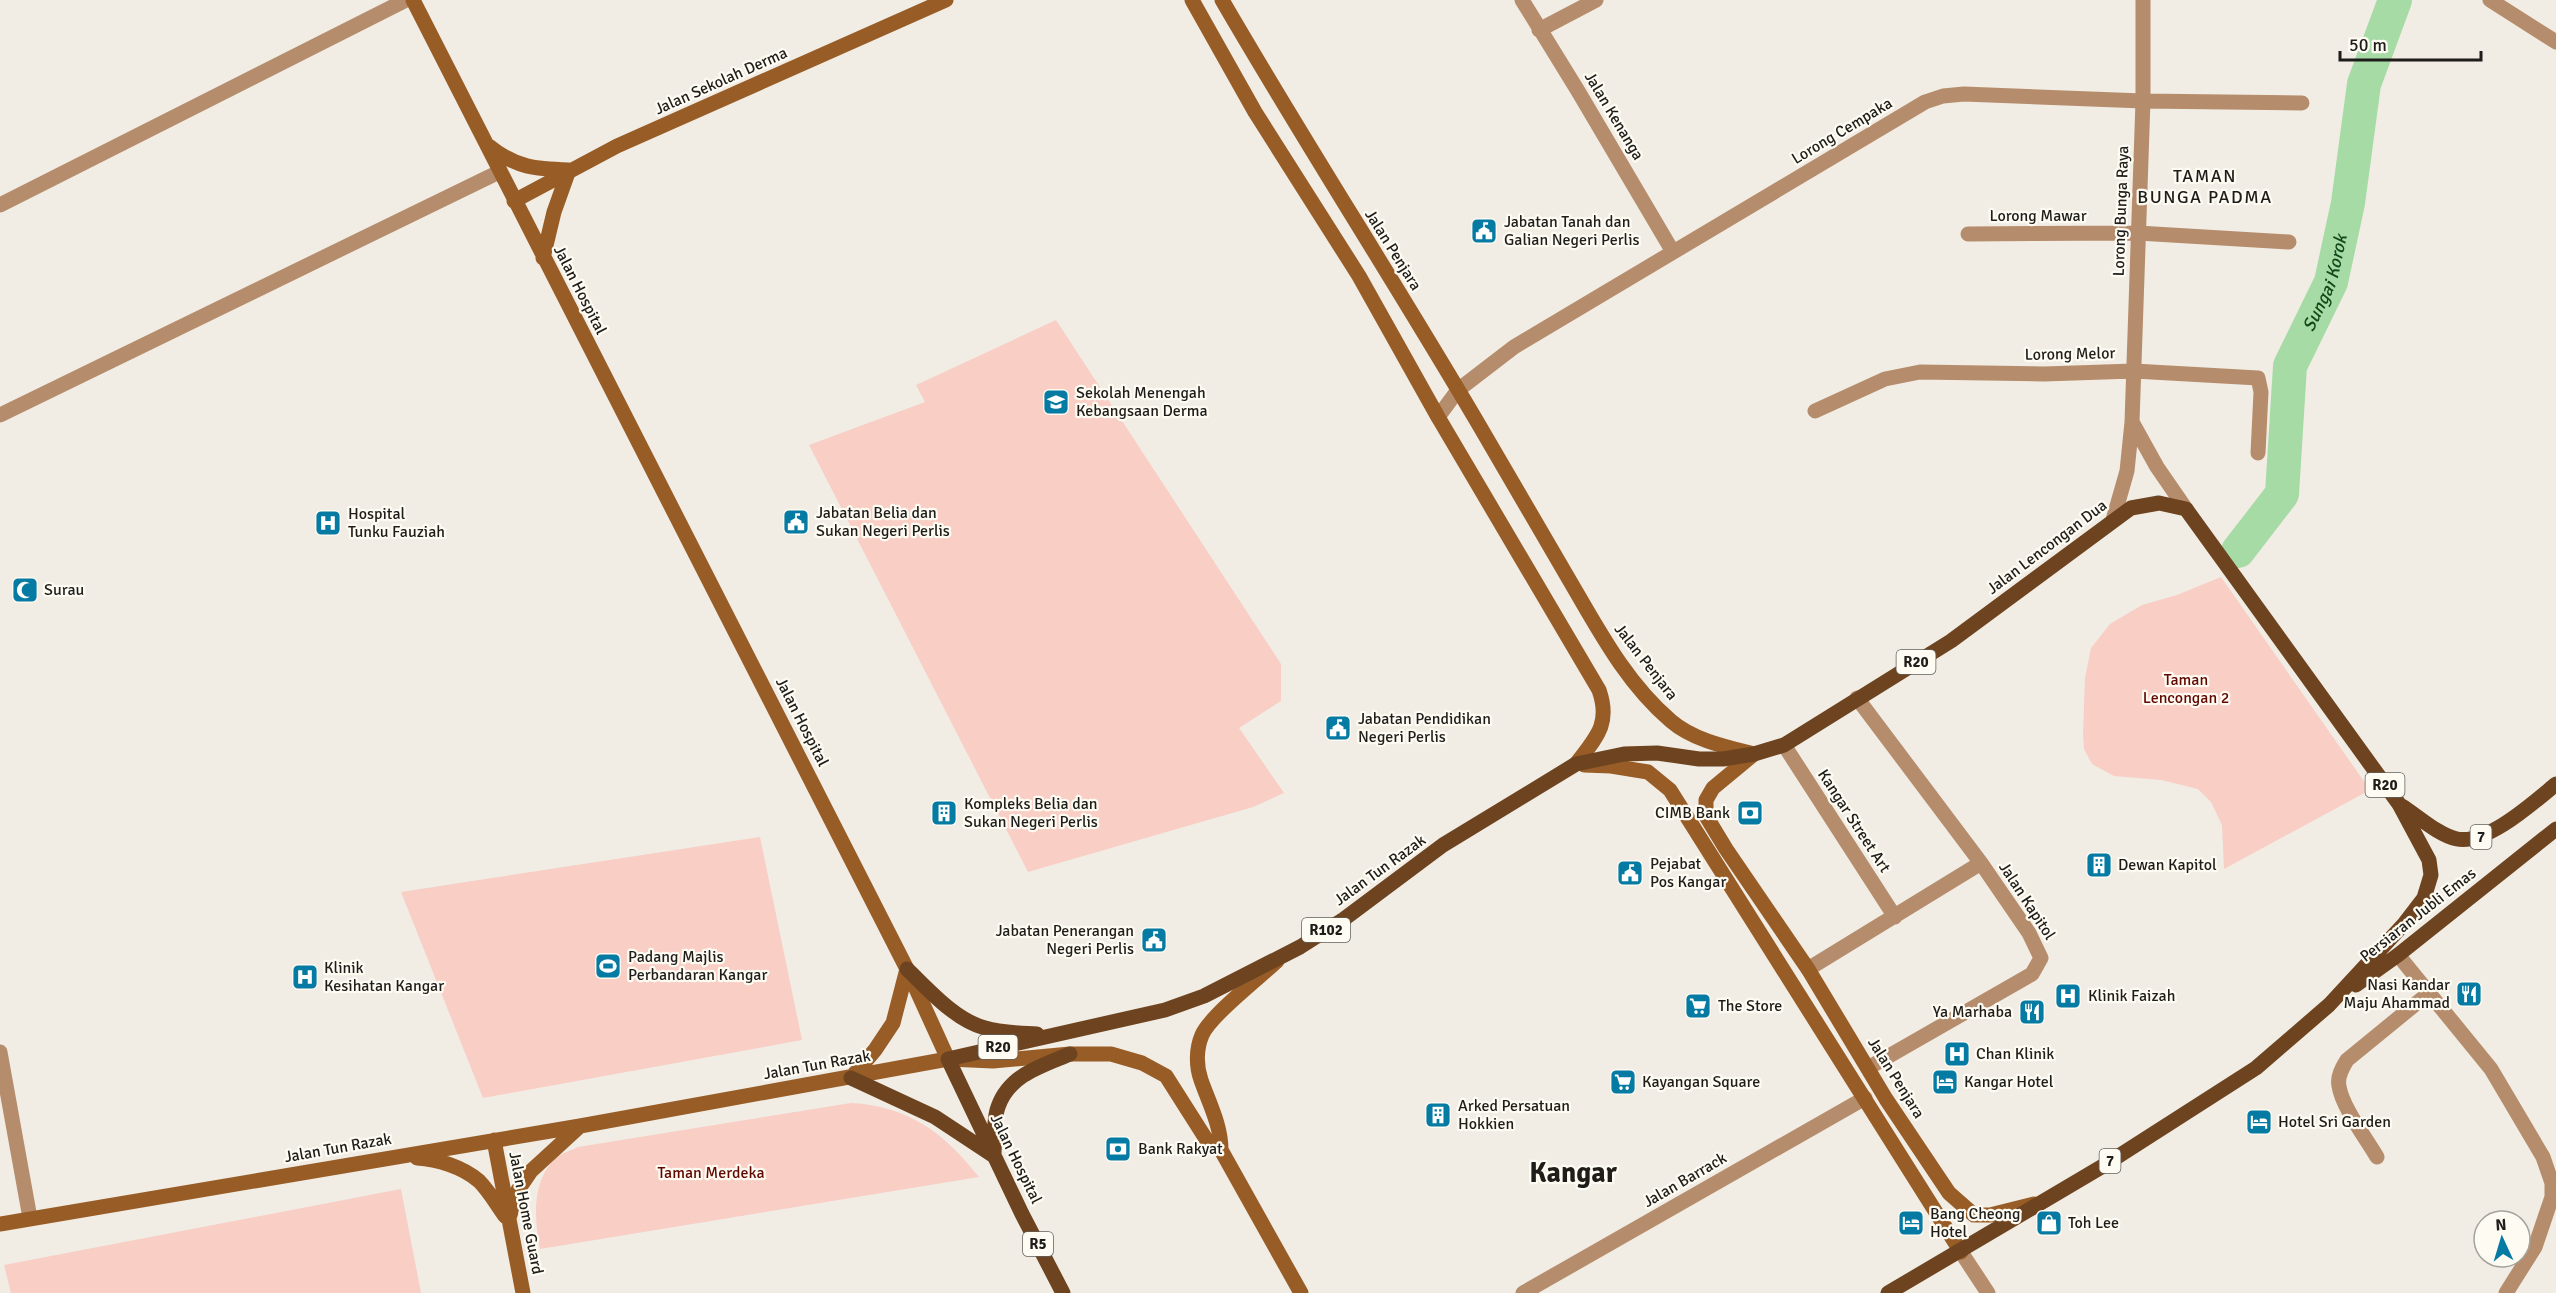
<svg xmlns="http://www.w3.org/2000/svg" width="2556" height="1293" viewBox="0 0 2556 1293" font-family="Signika,sans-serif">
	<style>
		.green { fill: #f8cec5 }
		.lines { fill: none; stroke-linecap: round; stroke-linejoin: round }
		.river { stroke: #a6dba6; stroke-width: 34 }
		.street { stroke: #b68d6c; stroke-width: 15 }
		.secondary { stroke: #985d27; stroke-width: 15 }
		.primary { stroke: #6e4420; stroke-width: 15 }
		.labels { text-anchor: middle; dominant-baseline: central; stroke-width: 4.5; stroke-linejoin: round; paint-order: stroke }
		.shield { fill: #fefbf3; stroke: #61605b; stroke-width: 1.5 }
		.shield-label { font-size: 15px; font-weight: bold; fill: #1e1d1a }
		.street-label { font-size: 16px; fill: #1e1d1a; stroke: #fefbf3 }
		.poi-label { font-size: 16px; fill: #1e1d1a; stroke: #fefbf3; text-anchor: start }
		.park-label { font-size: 16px; fill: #610800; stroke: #fefbf3 }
		.neighbourhood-label { font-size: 18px; letter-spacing: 1.5px; fill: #1e1d1a; stroke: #fefbf3 }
		.water-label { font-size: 18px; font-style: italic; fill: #114918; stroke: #fefbf3 }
		.town-label { font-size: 28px; font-weight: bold; fill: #1e1d1a; stroke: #fefbf3 }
	</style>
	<rect width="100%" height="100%" fill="#f1ede5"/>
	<path class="green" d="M1056 320 1281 664V701L1239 728 1284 793 1253 807 1028 872 809 445 925 402 916 385Z
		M2221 577 2370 790 2224 869 2222 825 2211 802 2198 789 2161 780 2114 776 2092 764 2084 749 2083 734 2085 678 2091 648 2110 624 2142 605 2177 595Z
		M760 837 802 1040 483 1098 401 892Z
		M851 1103C909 1106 944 1133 979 1177L540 1249C534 1219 531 1176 560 1155 565 1152 573 1150 578 1147Z
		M401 1189 421 1293H11L4 1265Z"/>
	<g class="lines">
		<path class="river" id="s1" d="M2238 551 2282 494 2290 366 2331 282 2348 203 2364 84 2395 0"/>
		<path class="street" d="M1522 0 1578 91 1673 252
			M2490 0 2556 42
			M1539 30 1596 0
			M0 205 406 0
			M1968 234 2138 233 2289 242
			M1815 411 1885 379 1920 372 2044 374 2134 371 2258 378 2261 392 2258 453
			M0 415 499 172
			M1438 417 1458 390 1514 347 1925 102 1943 96 1964 94 2143 101 2302 103
			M2132 422 2157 467 2186 509
			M2113 520 2127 471 2132 422 2143 101V0
			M1857 698 1981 863 2029 933 2041 958 2032 974 1868 1068
			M1784 745 1895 917
			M2398 955 2491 1069 2543 1157 2552 1183V1197L2535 1247 2506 1293
			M1808 969 1981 863
			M0 1052 30 1218
			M2377 1157C2366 1138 2342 1107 2339 1086 2337 1077 2342 1068 2347 1060L2429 993
			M1961 1252 1988 1293
			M1523 1293 1865 1098"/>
		<path class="secondary" d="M413 0 907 969 948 1059
			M1192 0 1255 112 1359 276 1438 417 1599 690C1611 724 1596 738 1576 764
			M1222 0C1305 143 1395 282 1479 425 1508 475 1538 526 1567 576 1597 627 1625 682 1671 721 1693 740 1726 747 1754 754
			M489 146C516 168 536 169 569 170
			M514 201 617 146 946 0
			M543 258 554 212 569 170
			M1754 754 1713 788 1706 800V816L1726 849 1808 969 1886 1099 1949 1193 1974 1215H1990L2034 1204
			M1584 765 1611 766 1648 772 1670 790 1961 1252
			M851 1078 875 1050 893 1023 907 969
			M494 1140 523 1293
			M1221 1150C1221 1125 1209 1103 1201 1080 1196 1066 1196 1049 1202 1035 1210 1016 1260 977 1277 961
			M417 1158C437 1159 463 1167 479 1181 489 1191 497 1205 505 1216
			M509 1218 518 1190 531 1171 579 1127
			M0 1224 580 1126 948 1059 993 1061 1070 1054H1111L1142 1063 1166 1076 1206 1139 1221 1150 1301 1293"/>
		<path class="primary" d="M2402 806C2418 816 2438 835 2457 839 2487 845 2534 802 2556 784
			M907 969C929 990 955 1020 985 1028 1001 1033 1020 1033 1037 1034
			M2356 985 2398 955 2556 829
			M851 1078 935 1117 994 1156
			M994 1153C995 1139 993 1120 998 1107 1009 1075 1041 1066 1070 1054
			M1063 1293 1022 1214 948 1059 1165 1010 1204 996 1300 947 1344 919 1443 845 1576 764 1624 754 1657 753 1699 759H1723L1754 754 1784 745 1951 641 2131 508 2159 503 2186 509 2399 804 2429 860 2431 875 2424 898 2404 924 2329 1005 2256 1068 2103 1166 1888 1293"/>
	</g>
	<defs>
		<symbol id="civic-square" viewBox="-11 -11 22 22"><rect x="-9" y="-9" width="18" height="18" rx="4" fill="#057ba3" stroke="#fefbf3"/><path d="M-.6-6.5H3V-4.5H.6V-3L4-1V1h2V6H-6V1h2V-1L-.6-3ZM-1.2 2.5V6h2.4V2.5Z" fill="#fff"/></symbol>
		<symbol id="school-square" viewBox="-11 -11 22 22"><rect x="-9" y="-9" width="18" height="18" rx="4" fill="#057ba3" stroke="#fefbf3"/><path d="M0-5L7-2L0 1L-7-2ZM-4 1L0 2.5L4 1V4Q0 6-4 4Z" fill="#fff"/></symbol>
		<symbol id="hospital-square" viewBox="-11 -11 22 22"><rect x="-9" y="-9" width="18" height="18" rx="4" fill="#057ba3" stroke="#fefbf3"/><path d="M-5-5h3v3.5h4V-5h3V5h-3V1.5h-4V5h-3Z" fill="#fff"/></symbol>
		<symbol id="mosque-square" viewBox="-11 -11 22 22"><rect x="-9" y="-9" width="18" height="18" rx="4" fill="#057ba3" stroke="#fefbf3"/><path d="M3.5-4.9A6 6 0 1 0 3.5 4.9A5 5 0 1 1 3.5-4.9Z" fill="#fff"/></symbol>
		<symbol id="building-square" viewBox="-11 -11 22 22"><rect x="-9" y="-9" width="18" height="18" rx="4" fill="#057ba3" stroke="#fefbf3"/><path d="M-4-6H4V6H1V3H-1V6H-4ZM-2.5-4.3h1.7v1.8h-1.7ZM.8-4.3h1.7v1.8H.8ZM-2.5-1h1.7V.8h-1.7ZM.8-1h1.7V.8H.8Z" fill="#fff"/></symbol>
		<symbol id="bank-square" viewBox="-11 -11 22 22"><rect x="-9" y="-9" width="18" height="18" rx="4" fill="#057ba3" stroke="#fefbf3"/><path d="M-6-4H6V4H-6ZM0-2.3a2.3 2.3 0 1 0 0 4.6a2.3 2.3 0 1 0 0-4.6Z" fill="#fff"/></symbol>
		<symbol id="stadium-square" viewBox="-11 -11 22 22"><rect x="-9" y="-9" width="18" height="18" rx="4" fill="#057ba3" stroke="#fefbf3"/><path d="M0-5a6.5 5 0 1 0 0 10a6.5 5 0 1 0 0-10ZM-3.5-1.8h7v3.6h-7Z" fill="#fff"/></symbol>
		<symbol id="restaurant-square" viewBox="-11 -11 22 22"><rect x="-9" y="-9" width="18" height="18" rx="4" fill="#057ba3" stroke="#fefbf3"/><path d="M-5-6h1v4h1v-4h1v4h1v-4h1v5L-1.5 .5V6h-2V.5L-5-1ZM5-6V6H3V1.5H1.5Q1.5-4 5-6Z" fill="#fff"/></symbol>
		<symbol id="supermarket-square" viewBox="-11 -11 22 22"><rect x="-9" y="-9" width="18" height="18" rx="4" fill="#057ba3" stroke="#fefbf3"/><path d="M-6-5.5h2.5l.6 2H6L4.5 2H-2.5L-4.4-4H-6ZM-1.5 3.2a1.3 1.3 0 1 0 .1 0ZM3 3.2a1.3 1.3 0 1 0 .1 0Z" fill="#fff"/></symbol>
		<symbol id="hotel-square" viewBox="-11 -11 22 22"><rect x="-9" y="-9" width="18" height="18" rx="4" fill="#057ba3" stroke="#fefbf3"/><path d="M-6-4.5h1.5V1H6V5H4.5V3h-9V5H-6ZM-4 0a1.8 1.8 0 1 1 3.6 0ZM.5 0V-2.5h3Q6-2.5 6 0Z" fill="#fff"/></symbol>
		<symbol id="shop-square" viewBox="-11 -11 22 22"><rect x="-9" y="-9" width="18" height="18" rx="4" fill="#057ba3" stroke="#fefbf3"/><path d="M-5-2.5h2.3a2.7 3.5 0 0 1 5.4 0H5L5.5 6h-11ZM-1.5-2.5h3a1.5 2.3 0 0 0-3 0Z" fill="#fff"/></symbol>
	</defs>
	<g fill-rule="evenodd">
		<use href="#civic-square" x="1469" y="216" width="30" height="30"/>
		<use href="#school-square" x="1041" y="387" width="30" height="30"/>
		<use href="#civic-square" x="781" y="507" width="30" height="30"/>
		<use href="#hospital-square" x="313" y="508" width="30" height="30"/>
		<use href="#mosque-square" x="10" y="575" width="30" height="30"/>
		<use href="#civic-square" x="1323" y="713" width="30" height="30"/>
		<use href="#building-square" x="929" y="798" width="30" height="30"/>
		<use href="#bank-square" x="1735" y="798" width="30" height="30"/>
		<use href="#building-square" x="2084" y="850" width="30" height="30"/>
		<use href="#civic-square" x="1615" y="858" width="30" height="30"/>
		<use href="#civic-square" x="1139" y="925" width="30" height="30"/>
		<use href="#stadium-square" x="593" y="951" width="30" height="30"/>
		<use href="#hospital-square" x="290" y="962" width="30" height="30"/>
		<use href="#restaurant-square" x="2454" y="979" width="30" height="30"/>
		<use href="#hospital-square" x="2053" y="981" width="30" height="30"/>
		<use href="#supermarket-square" x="1683" y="991" width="30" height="30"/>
		<use href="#restaurant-square" x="2017" y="997" width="30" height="30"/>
		<use href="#hospital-square" x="1942" y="1039" width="30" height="30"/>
		<use href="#supermarket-square" x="1608" y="1067" width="30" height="30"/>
		<use href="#hotel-square" x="1930" y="1067" width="30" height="30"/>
		<use href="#building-square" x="1423" y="1100" width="30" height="30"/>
		<use href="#hotel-square" x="2244" y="1107" width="30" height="30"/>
		<use href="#bank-square" x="1103" y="1134" width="30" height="30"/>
		<use href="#hotel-square" x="1896" y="1208" width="30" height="30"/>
		<use href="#shop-square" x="2034" y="1208" width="30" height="30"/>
	</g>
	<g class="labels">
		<g class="shield">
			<rect x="1896.5" y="650" width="39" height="24" rx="4.5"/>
			<rect x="2365.5" y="773" width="39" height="24" rx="4.5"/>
			<rect x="2470.5" y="825" width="21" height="24" rx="4.5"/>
			<rect x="1302" y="918" width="48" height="24" rx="4.5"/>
			<rect x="978.5" y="1035" width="39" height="24" rx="4.5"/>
			<rect x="2099.5" y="1149" width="21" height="24" rx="4.5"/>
			<rect x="1023" y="1232" width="30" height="24" rx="4.5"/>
		</g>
		<g class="shield-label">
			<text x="1916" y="662">R20</text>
			<text x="2385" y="785">R20</text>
			<text x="2481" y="837">7</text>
			<text x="1326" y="930">R102</text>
			<text x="998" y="1047">R20</text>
			<text x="2110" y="1161">7</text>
			<text x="1038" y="1244">R5</text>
		</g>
		<g class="street-label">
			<text transform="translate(721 81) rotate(-24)">Jalan Sekolah Derma</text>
			<text transform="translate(1614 116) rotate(59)">Jalan Kenanga</text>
			<text transform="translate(1842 131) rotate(-31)">Lorong Cempaka</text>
			<text transform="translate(2121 211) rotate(-88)">Lorong Bunga Raya</text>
			<text x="2038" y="216">Lorong Mawar</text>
			<text transform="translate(1393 250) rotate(58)">Jalan Penjara</text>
			<text transform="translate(580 290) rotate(63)">Jalan Hospital</text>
			<text transform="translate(2070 354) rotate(-1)">Lorong Melor</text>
			<text transform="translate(2047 547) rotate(-37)">Jalan Lencongan Dua</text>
			<text transform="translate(1646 662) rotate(52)">Jalan Penjara</text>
			<text transform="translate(802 722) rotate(63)">Jalan Hospital</text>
			<text transform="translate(1854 821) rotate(57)">Kangar Street Art</text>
			<text transform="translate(1380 870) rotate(-36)">Jalan Tun Razak</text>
			<text transform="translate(2027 901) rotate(57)">Jalan Kapitol</text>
			<text transform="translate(2418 915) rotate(-38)">Persiaran Jubli Emas</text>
			<text transform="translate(817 1065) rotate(-10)">Jalan Tun Razak</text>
			<text transform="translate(1896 1078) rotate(58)">Jalan Penjara</text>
			<text transform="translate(338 1148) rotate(-10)">Jalan Tun Razak</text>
			<text transform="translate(1016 1159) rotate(64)">Jalan Hospital</text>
			<text transform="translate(1685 1180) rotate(-30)">Jalan Barrack</text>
			<text transform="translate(526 1213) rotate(79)">Jalan Home Guard</text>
		</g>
		<g class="poi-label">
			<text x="1504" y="222">Jabatan Tanah dan<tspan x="1504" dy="18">Galian Negeri Perlis</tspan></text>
			<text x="1076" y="393">Sekolah Menengah<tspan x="1076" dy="18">Kebangsaan Derma</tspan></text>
			<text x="816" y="513">Jabatan Belia dan<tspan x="816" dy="18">Sukan Negeri Perlis</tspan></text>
			<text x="348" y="514">Hospital<tspan x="348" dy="18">Tunku Fauziah</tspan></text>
			<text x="44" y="590">Surau</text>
			<text x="1358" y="719">Jabatan Pendidikan<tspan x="1358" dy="18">Negeri Perlis</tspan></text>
			<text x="964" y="804">Kompleks Belia dan<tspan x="964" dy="18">Sukan Negeri Perlis</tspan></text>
			<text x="1730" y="813" text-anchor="end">CIMB Bank</text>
			<text x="1650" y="864">Pejabat<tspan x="1650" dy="18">Pos Kangar</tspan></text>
			<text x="2118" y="865">Dewan Kapitol</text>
			<text x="1134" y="931" text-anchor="end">Jabatan Penerangan<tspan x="1134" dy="18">Negeri Perlis</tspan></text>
			<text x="628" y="957">Padang Majlis<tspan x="628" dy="18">Perbandaran Kangar</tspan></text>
			<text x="324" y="968">Klinik<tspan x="324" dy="18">Kesihatan Kangar</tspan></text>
			<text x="2450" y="985" text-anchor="end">Nasi Kandar<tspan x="2450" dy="18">Maju Ahammad</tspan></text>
			<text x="2088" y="996">Klinik Faizah</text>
			<text x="1718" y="1006">The Store</text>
			<text x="2012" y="1012" text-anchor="end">Ya Marhaba</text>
			<text x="1976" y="1054">Chan Klinik</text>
			<text x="1642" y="1082">Kayangan Square</text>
			<text x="1964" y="1082">Kangar Hotel</text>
			<text x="1458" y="1106">Arked Persatuan<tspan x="1458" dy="18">Hokkien</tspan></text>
			<text x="2278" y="1122">Hotel Sri Garden</text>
			<text x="1138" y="1149">Bank Rakyat</text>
			<text x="1930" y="1214">Bang Cheong<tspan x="1930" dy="18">Hotel</tspan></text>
			<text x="2068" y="1223">Toh Lee</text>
		</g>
		<g class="park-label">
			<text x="2186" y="680">Taman<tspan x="2186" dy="18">Lencongan 2</tspan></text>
			<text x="711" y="1173">Taman Merdeka</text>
		</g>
		<g class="neighbourhood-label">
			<text x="2205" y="176">TAMAN<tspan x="2205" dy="21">BUNGA PADMA</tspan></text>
		</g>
		<g class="water-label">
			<text stroke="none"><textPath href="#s1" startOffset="291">Sungai Korok</textPath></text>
		</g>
		<g class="town-label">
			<text x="1573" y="1173">Kangar</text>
		</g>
	</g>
	<g transform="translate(2502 1239) rotate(356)"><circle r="28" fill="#fefbf3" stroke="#a4a29c" stroke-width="1.5"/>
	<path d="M0-4.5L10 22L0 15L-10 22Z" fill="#057ba3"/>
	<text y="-9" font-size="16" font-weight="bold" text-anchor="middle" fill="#1e1d1a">N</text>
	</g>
	<path d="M2340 51v9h141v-9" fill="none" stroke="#1e1d1a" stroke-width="3"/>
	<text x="2349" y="51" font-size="18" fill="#1e1d1a" stroke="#fefbf3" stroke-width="4.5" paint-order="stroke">50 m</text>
</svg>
